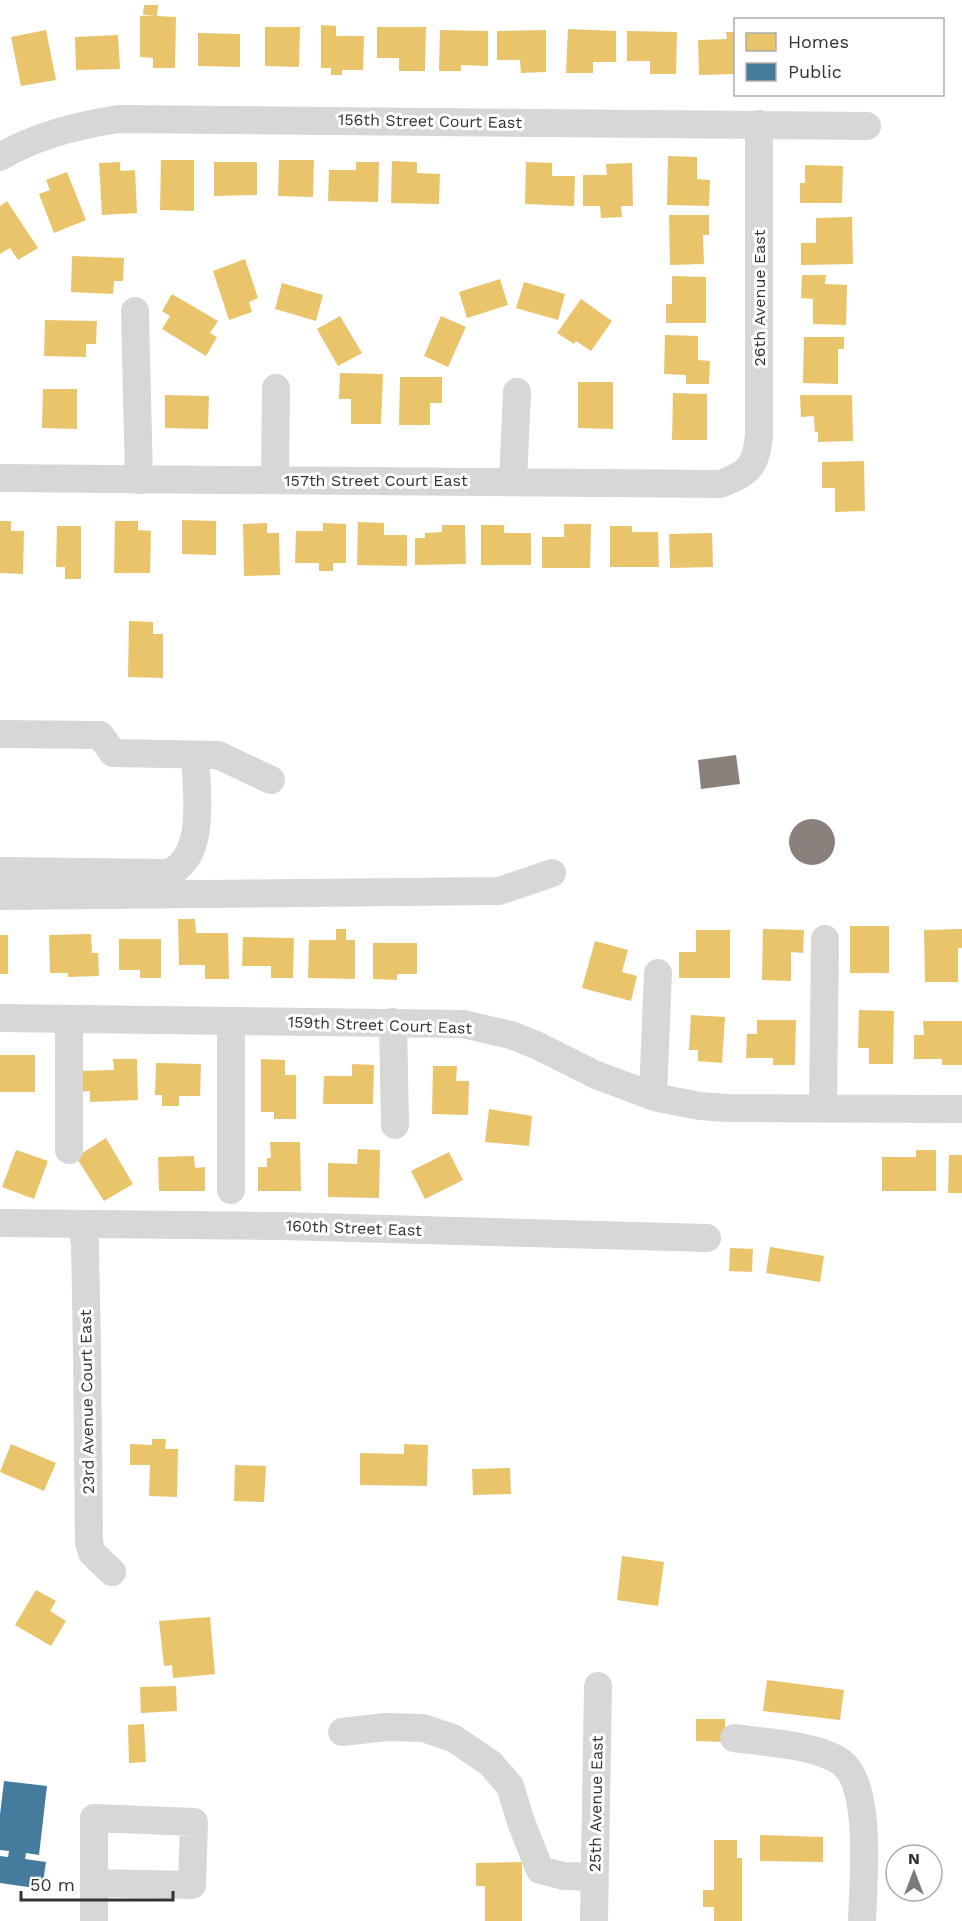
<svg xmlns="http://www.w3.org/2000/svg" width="962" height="1921" viewBox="0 0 962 1921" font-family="'Work Sans',sans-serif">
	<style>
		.homes { fill: #e9c46a }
		.public { fill: #457b9d }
		.industry { fill: #8a817c }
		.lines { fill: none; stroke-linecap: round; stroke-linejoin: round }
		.minor { stroke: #d7d7d7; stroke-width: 28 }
		.labels { text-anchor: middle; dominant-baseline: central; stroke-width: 6; stroke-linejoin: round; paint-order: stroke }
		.street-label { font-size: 16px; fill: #333; stroke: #fff }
	</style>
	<rect width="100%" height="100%" fill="#fff"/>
	<path class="homes" d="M144 5H158L157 16 176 17 175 68H153V58L140 57V16H155L143 15Z
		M321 25 336 26V36H364L363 70H342V75H331V68H321Z
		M265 27H300L299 67 265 66Z
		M377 27H426L425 71H399V58H377Z
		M568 29 616 31V62H593V73H566Z
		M46 30 56 80 21 86 11 37Z
		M440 30 488 31V66L461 65V71H439Z
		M546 30V72L521 73 520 60H497V31Z
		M627 31 677 32 676 74H650V61H627Z
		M726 32H736V74L699 75 698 40 727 39Z
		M198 33 240 34V67L198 66Z
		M118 35 120 69 76 70 75 37Z
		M668 156 697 157V179L710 180 709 206 667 205Z
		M161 160H194V211L160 210Z
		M279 160H314L313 197 278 196Z
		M392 161 417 162V173L440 174 439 204 391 203Z
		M120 162V171L135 170 137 213 102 215 99 163Z
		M214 162H257V195L214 196Z
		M356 162H379L378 202 328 201 329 170H356Z
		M526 162 552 163V176H575L574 206 525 204Z
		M632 163 633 206H621L622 217 601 218 600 206H583V175H607L606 164Z
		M805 165 843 166 842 203H800V183H805Z
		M67 172 86 220 54 233 39 194 50 190 46 180Z
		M7 201 38 248 18 260 10 248 0 254V206Z
		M669 215H709V235H703L704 264 670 265Z
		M852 217 853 264 801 265V243H816V218Z
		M72 256 124 258 123 281H114L113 294 71 292Z
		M245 259 258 298 249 302 252 312 229 320 213 271Z
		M802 275H826L825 284 847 285 846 325 813 324V299L801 298Z
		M672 276 706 277V323H666V304H672Z
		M500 279 508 305 467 318 459 292Z
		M524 282 565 294 558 320 516 308Z
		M282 283 323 295 316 321 275 309Z
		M172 294 218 321 210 333 217 337 206 356 162 329 170 316 162 311Z
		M581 299 612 321 591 351 576 341 574 344 557 333Z
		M340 316 362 353 338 366 317 329Z
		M441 316 466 327 448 367 424 356Z
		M45 320 97 321 96 344H86V357L44 356Z
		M665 335 698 336V360L710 361 709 384H686V375L664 374Z
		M804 337H844V349H838V384L803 383Z
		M340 373 383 374 381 424H351V399H339Z
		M400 377H442V403H430V425H399Z
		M578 382H613V429L578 428Z
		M43 389H77V429L42 428Z
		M673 393 707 394V440H672Z
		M165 395 209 396 208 429 165 428Z
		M800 395H852L853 441 818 442V432H815L814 416 801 417Z
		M864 461 865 511 835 512V488H822V462Z
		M182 520 216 521V555L182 554Z
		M0 521H11V531H24L23 574 0 573Z
		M115 521H138V530L151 531 150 573H114Z
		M358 522 384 523V535H407V566L357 565Z
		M267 523V533H279L280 575 244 576 243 524Z
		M323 523 346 524V563H333V571H319V563H295L296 531H323Z
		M564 524H591L590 568H542V537H564Z
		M442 525H465L466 564 415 565V538H425V533L442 532Z
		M481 525H504V533H531V565H481Z
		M57 526H81V579H65V567H56Z
		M610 526H632V532H658L659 567H610Z
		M712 533 713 567 670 568 669 534Z
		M129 621 153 622V634H163V678L128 677Z
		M178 919H195L196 933H228L229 979H205V965H179Z
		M850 926H889V973H850Z
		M336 929H346V940H355V979L308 978 309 940H336Z
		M763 929 804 930 803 953 791 952V981L762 980Z
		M962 929V948H958V982H925L924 930Z
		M696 930H730V978H679V952H696Z
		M91 934 92 953H98L99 976 68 977V973H50L49 935Z
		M0 935H8V974H0Z
		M243 937 294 938 293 978H271V966H242Z
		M119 939H161V978H140V970H119Z
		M595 941 628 950 622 972 637 976 631 1001 582 988Z
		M373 943H417V974H397V980L373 979Z
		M859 1010 894 1011 893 1064H869V1048H858Z
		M691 1015 725 1017 722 1063 698 1061V1050H689Z
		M757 1020H796L795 1065H773V1058H746L747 1034H757Z
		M923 1021H962V1065H942V1059H914V1035H924Z
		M0 1055H35V1092H0Z
		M113 1059H137L138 1100 90 1102V1091L79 1092 78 1071 114 1070Z
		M261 1059 285 1060V1075H296V1119H274V1112H261Z
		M156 1063 201 1064 200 1096H179V1106H162V1095H155Z
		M352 1064 374 1065 373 1104H323L324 1076H352Z
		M433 1066H457L456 1081H469L468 1115 432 1114Z
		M489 1109 532 1116 529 1146 485 1142Z
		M106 1138 133 1184 104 1201 76 1157Z
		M270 1142H300L301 1191H258V1167H267V1158H271Z
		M358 1149 380 1150 379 1198 328 1197V1163L357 1164Z
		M16 1150 48 1161 34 1199 2 1187Z
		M916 1150H936V1191H882V1157H916Z
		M449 1152 463 1180 425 1199 411 1171Z
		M949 1155H962V1193H948Z
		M194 1156 195 1168 205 1167V1191H159L158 1157Z
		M770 1247 824 1256 820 1282 766 1273Z
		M730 1248 753 1249 752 1272 729 1271Z
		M152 1439H166L165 1449H178L177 1497 149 1496 150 1465H130V1444L152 1445Z
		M11 1444 56 1463 44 1491 0 1472Z
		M404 1444 428 1445 427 1486 360 1485V1453L404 1454Z
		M235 1465 266 1466 264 1502 234 1501Z
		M510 1468 511 1494 473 1495 472 1469Z
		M622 1556 664 1562 658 1606 617 1600Z
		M36 1590 56 1601 50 1611 66 1621 51 1646 15 1625Z
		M210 1617 215 1674 173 1678 172 1665 164 1666 159 1621Z
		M767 1680 844 1690 840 1720 763 1711Z
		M176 1686 177 1711 141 1713 140 1687Z
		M696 1719H725V1742L696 1741Z
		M144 1724 146 1762 129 1763 128 1725Z
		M760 1835 823 1837V1862L760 1861Z
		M714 1840H737V1858H742V1921H714V1907H703V1890H714Z
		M522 1862V1921H485V1886H476V1863Z"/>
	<path class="public" d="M4 1781 47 1786 39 1855 26 1853 25 1859 46 1862 42 1889 0 1883V1856L8 1857 9 1851 0 1850V1815Z"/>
	<path class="industry" d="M736 755 740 784 701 789 698 760Z
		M789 842a23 23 0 1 1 46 0a23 23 0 1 1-46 0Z"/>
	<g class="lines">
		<path class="minor" d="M0 157C37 135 78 125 119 119L867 126
			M135 311 139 480
			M0 478 720 484C749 473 756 467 759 435V124
			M275 480 276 388
			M513 481 517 392
			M0 734 100 735 113 753 218 755 271 780
			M0 871 168 873C208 857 196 789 195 755
			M0 896 499 891 552 873
			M0 1018 463 1024 511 1035 536 1045 596 1075 658 1098 700 1106 727 1108 962 1109
			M69 1019V1150
			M231 1021V1190
			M393 1022 395 1125
			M653 1096 658 973
			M823 1108 825 939
			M0 1223 282 1226 707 1238
			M82 1224 85 1244 87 1351 89 1543 92 1553 112 1572
			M342 1732 386 1727 423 1728 453 1738 490 1763 510 1786 521 1822 540 1870 564 1876 594 1877
			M734 1738C764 1742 817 1745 841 1762 873 1785 863 1884 862 1921
			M94 1921V1818L194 1822 192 1885 94 1883
			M594 1921 598 1686"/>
	</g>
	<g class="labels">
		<g class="street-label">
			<text transform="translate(430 121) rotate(1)">156th Street Court East</text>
			<text transform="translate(759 298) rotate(-90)">26th Avenue East</text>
			<text x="376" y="480">157th Street Court East</text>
			<text transform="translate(380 1025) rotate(2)">159th Street Court East</text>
			<text transform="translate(354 1228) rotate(2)">160th Street East</text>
			<text transform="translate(87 1402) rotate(-91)">23rd Avenue Court East</text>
			<text transform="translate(596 1804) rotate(-89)">25th Avenue East</text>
		</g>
	</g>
	<rect x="734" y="18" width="210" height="78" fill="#ffffff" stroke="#adadad" stroke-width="1.5"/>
	<rect x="746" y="33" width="30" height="18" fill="#e9c46a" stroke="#adadad" stroke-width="1.5"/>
	<text x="788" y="48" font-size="18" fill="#333333">Homes</text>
	<rect x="746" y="63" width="30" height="18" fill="#457b9d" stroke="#adadad" stroke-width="1.5"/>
	<text x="788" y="78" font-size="18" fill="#333333">Public</text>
	<g transform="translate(914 1873)"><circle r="28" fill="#ffffff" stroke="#adadad" stroke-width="1.5"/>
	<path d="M0-4.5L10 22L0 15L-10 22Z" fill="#7a7a7a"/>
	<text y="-9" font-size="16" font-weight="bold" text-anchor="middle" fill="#333333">N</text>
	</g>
	<path d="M21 1891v9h152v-9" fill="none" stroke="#333333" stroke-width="3"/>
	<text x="30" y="1891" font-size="18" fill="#333333" stroke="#ffffff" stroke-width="4.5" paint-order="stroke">50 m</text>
</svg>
